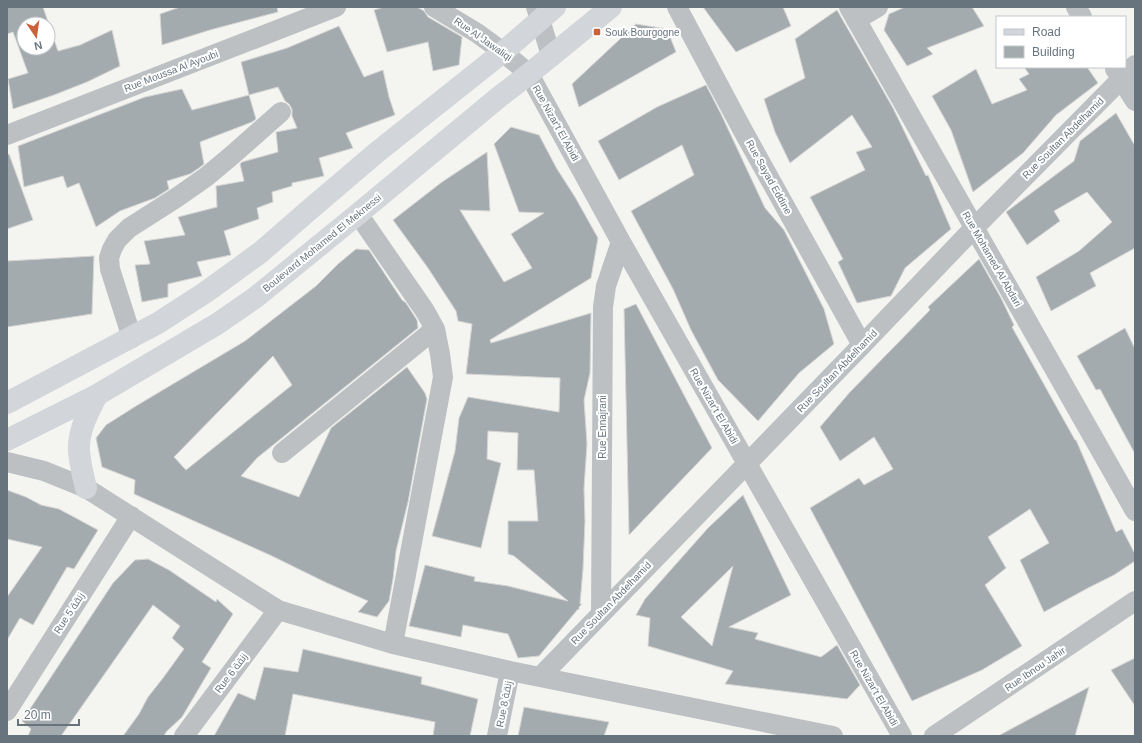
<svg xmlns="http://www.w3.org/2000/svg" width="1142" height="743" viewBox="0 0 1142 743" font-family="Arial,Cairo,sans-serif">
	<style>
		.building { fill: #a4abaf; stroke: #d6d6d4; fill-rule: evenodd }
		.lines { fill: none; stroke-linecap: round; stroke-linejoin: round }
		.minor { stroke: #bcc0c2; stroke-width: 20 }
		.major { stroke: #d2d5d9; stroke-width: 22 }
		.poi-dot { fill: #cb613b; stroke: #fff; stroke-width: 1.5 }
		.labels { text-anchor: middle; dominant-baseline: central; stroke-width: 4; stroke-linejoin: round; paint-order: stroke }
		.poi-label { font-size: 10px; fill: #67747e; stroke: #fff; text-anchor: start }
		.street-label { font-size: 10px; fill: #67747e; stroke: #fff }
	</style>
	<rect width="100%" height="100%" fill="#f4f4f1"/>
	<path class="building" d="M7 7H43L58 51 80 45 112 30 120 66 87 82 54 95 13 109 8 79 28 73 13 32 7 34ZM24 24H48V48H24Z
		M180 7H277L278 12 210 30 162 45 160 14Z
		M384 7H417L424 11 428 17 462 37 459 65 433 71 428 42 387 52 374 10Z
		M703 7H783L791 26 736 52Z
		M905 7H972L984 26 927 48 933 54 907 66 884 30 889 14Z
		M837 10 893 108 926 176 928 175 951 229 905 268 891 296 857 303 838 262 843 259 810 197 865 170 856 152 872 147 852 115 790 163 775 132 764 99 805 78 795 39Z
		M636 24 667 29 676 52 579 107 572 84Z
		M339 26 364 77 383 70 389 97 395 115 346 133 353 148 319 158 324 176 292 183V186L272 192 273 202 257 208 259 219 224 231 231 255 197 262 202 276 168 284V297L142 302 135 265 150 264 144 241 185 235 178 217 217 207 216 186 244 181 240 164 242 162 278 152 276 132 297 128 292 116V109L289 104 285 101 278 87 249 95 241 62 287 48Z
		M1024 67H1087L1098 83 1056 115 1023 153 973 192 951 130 932 96 976 69 992 104 1027 90 1019 79 1029 74Z
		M706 85 721 114 765 208 784 230 824 309 834 344 799 373 758 421 718 380 691 330 673 289 631 211 694 175 682 145 619 180 598 141 657 107Z
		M182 89 192 110 249 95 256 119 252 122 200 142 204 164 199 168 190 174 167 181 169 189 155 198 120 211 96 227 79 183 67 188 63 176 24 187 18 146 145 97Z
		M1116 113 1135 146V248L1090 273 1096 286 1051 311 1036 277 1079 251 1112 222 1087 192 1054 211 1060 221 1027 245 1006 212 1074 161 1080 141Z
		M511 127 539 135 557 169 575 197 598 238 591 278 490 340 491 343 591 313 590 373 584 400 587 444 584 488 585 521 583 569 580 604H582L579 607V610L578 609 539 656 518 658 508 634 463 625 461 637 409 626 425 565 475 577 474 581 508 586 568 601 514 556 508 554V521H538L534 470H517L518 433 488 431 487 459 501 463 481 548 432 536 455 451 459 418 468 397 559 412 560 378 466 374 472 324 458 321 456 311 428 268 393 220 442 182 487 152 490 211 460 210 504 282 532 268 511 234 544 213 519 212 494 144Z
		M9 154 33 220 7 229V155Z
		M356 249 369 250 402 300 406 303 415 317 417 320 418 328 257 458 241 476 299 497 331 428 407 367 425 393 427 399 408 502 396 551 393 579 389 601 377 617 358 612 368 601 327 583 272 556 134 494 135 480 102 467 96 438 106 425 136 406 245 341 316 286 338 264ZM273 356 292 385 186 470 174 457Z
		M94 256 92 314 7 327V261Z
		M979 259 1001 298 1014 325 1012 327 1075 440H1076L1116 532 1122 529 1135 554V561L1114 575 1088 588 1044 612 1020 560 1049 543 1030 509 988 537 1006 568 985 585 1022 646 982 670 912 701 810 508 859 478 864 485 893 469 874 437 840 461 820 427 850 392 930 310 928 307Z
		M636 304 712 448 629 535 624 309Z
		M1125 328 1135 349V454L1100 389 1096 390 1077 356Z
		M7 490 26 497 41 505 59 509 98 530 74 569 67 567 33 625 20 618 7 640V597L42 547 7 539Z
		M743 495 791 595 729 627 758 633 755 639 821 657 837 645 860 685 847 699 725 684 733 671 648 646 650 618 636 615 645 599 708 528ZM733 566 715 634 712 646 681 617Z
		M148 559 169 570 216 602 217 599 233 614 202 662 211 668 182 717 166 732 164 736H123L139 714 148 697 163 678 184 649 172 638 180 626 153 605 61 736H28L31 729 22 721 113 583 135 560Z
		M303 649 422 677 421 684 478 699 470 736H433L435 722 293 694 285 736H214L238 693 255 700 264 667 298 672Z
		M1135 658V706L1111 670Z
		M1089 687 1075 736H998Z
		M524 707 562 714 609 722 604 736H518Z"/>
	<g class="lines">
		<path class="minor" d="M434 7 477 33 503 52 529 74 621 242 902 736
			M536 7 551 55
			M677 7 742 129 862 345
			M849 7 1135 511
			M1076 7 1082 17
			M856 20 878 7
			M1115 69 1135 101
			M7 135 336 7
			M358 214 425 311 435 329 440 354 443 377 393 644
			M132 338 110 269 109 258 112 249 117 240 129 228 176 198 206 177 230 157 281 112
			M282 453 435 329
			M7 462 44 471 86 488 278 610 393 644 510 671 833 736
			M601 614 603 307 606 286 621 242
			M540 677 862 345 974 228 1135 65
			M7 711 131 516
			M184 736 278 610
			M497 736 510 671
			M934 736 1135 601"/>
		<path class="major" d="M7 403 158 323 206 292 261 252 308 211 376 153 503 52 555 7
			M7 440 97 395 217 324 256 297 358 214 499 97 529 74 611 7
			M86 488C83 476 80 463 79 451 78 431 88 412 97 395"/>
	</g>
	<rect class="poi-dot" x="593" y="28" width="8" height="8" rx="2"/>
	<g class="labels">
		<g class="poi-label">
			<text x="605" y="32">Souk Bourgogne</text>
		</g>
		<g class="street-label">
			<text transform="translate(483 39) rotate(35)">Rue Al Jawaliqi</text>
			<text transform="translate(171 71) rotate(-21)">Rue Moussa Al Ayoubi</text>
			<text transform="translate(556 123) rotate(61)">Rue Nizar't El Abidi</text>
			<text transform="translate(1063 138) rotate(-45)">Rue Soultan Abdelhamid</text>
			<text transform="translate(769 177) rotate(61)">Rue Sayad Eddine</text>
			<text transform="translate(322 243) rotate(-39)">Boulevard Mohamed El Meknessi</text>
			<text transform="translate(992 259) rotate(60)">Rue Mohamed Al Abdari</text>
			<text transform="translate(837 371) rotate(-46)">Rue Soultan Abdelhamid</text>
			<text transform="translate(714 406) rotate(60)">Rue Nizar't El Abidi</text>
			<text transform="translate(602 427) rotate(-90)">Rue Ennajrani</text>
			<text transform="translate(611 603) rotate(-46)">Rue Soultan Abdelhamid</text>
			<text transform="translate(69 613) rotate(-57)">Rue 5 زنقة</text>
			<text transform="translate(1035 669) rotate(-34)">Rue Ibnou Jahir</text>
			<text transform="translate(231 673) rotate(-53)">Rue 6 زنقة</text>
			<text transform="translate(874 688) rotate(60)">Rue Nizar't El Abidi</text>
			<text transform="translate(504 704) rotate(-79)">Rue 8 زنقة</text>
		</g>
	</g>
	<rect width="1142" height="743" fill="none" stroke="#67747e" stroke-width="16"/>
	<rect x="996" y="16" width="130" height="52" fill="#ffffff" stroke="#c2c7cb"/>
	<rect x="1004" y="29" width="20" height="6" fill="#d2d5d9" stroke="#c2c7cb"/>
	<text x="1032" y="36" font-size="12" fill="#67747e">Road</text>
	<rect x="1004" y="46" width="20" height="12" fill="#a4abaf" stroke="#c2c7cb"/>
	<text x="1032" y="56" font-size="12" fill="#67747e">Building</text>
	<g transform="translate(36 36) rotate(167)"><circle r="19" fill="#ffffff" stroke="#c2c7cb"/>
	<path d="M0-3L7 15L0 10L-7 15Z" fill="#cb613b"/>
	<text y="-6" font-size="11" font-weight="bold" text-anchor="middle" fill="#67747e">N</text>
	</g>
	<path d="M18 719v6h61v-6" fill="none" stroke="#67747e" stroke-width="2"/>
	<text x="24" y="719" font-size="12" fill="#67747e" stroke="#ffffff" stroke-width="3" paint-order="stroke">20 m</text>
</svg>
